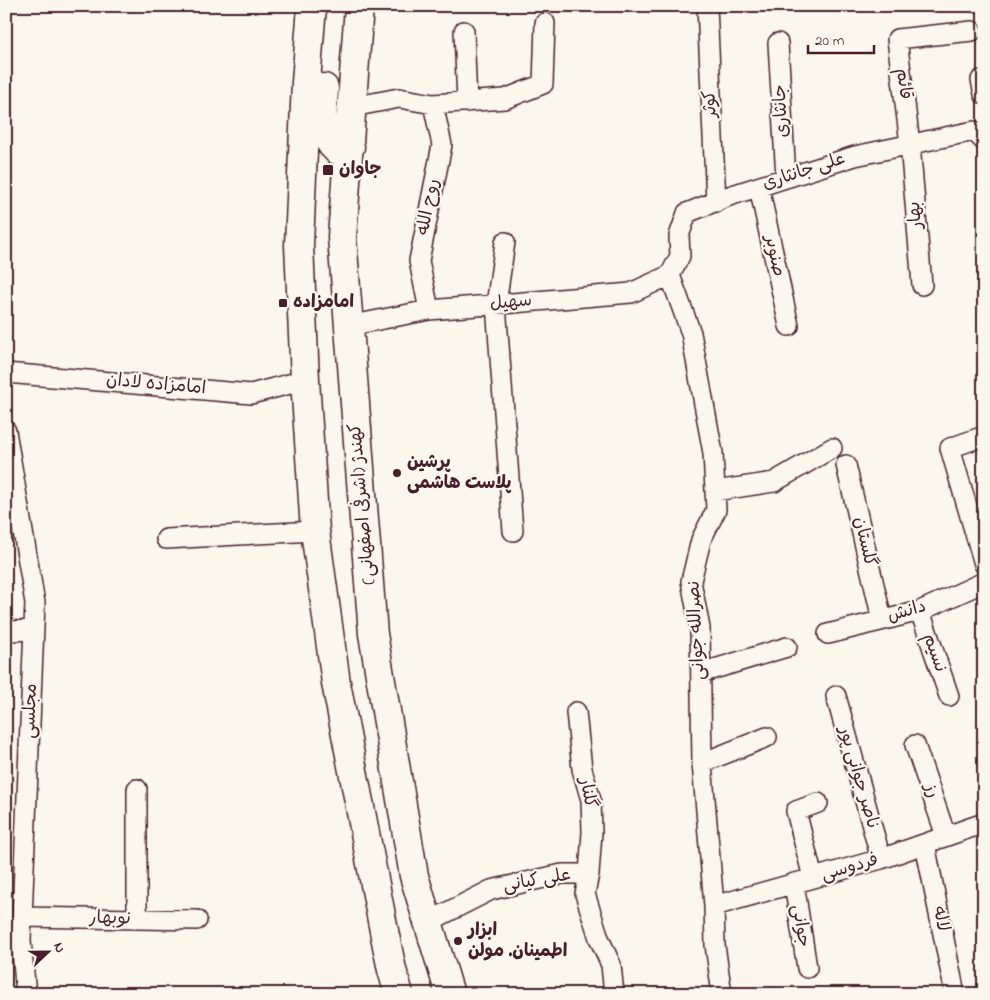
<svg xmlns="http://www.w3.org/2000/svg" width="990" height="1000" viewBox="0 0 990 1000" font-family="'Indie Flower','Playpen Sans Arabic',sans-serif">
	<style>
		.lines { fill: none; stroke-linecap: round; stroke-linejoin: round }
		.minor-casing { stroke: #4a1f2b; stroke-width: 22 }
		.primary-casing { stroke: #4a1f2b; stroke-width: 31 }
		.minor { stroke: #fbf7ec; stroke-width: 19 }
		.primary { stroke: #fbf7ec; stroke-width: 28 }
		.poi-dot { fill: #4a1f2b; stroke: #fbf7ec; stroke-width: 2 }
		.labels { text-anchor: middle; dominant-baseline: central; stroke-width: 4.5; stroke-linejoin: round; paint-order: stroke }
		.street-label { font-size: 18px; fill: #4a1f2b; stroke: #fbf7ec }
		.poi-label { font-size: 18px; font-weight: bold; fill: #4a1f2b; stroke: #fbf7ec; text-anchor: start }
	</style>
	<rect width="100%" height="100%" fill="#fbf7ec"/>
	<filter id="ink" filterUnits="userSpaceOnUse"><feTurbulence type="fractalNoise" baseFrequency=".02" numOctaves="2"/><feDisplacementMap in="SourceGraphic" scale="10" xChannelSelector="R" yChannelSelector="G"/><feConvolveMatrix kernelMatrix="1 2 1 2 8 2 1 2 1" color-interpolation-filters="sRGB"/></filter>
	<g filter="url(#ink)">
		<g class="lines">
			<defs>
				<path id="minor" d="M707 6 716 202
					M464 31 467 102
					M778 43 786 178
					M981 80 984 94
					M352 107 399 98 433 104 505 99 543 84 545 23
					M759 187 789 326
					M505 242 496 305 513 531
					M670 275 691 333 713 453 716 510 701 540 691 581 700 628 702 763 714 906 715 945 722 994
					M670 275 680 256 679 236 687 213 729 196 855 156 974 131 984 141
					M922 285 910 144 897 39 972 31
					M429 310 419 261 442 145 433 104
					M348 326 429 310 631 293 670 275
					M6 373 251 394 305 380
					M6 431 35 603 21 941 26 994
					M984 436 950 448 984 564
					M846 465 882 619
					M715 491 774 482 832 448
					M166 539 315 531
					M920 611 949 696
					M6 631 34 630
					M828 634 920 611 984 582
					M701 673 787 647
					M836 696 881 859
					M576 712 582 769 591 800 592 832 589 874
					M915 745 946 836
					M702 763 767 737
					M137 789V919
					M925 844 955 994
					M813 878 796 811 818 803
					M794 883 807 968
					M714 906 881 859 984 823
					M22 917 197 920
					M428 922 491 890 562 874H589L585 894 599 938 611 965 614 994"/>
				<path id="primary" d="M312 6 306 82 299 245 305 380 315 531 336 683 385 936 392 970 399 994
					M359 6 342 237 373 634 414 876 450 994
					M324 88C323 110 318 134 337 150L350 147"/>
			</defs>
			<use href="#minor" class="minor-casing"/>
			<use href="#primary" class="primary-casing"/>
			<use href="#minor" class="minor"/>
			<use href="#primary" class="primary"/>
		</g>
	</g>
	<g class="poi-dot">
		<rect x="322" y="164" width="12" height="12" rx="2.5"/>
		<rect x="278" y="298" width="10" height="10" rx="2.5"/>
		<circle cx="397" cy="473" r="5"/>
		<circle cx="458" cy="941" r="5"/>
	</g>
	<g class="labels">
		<g class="street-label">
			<text transform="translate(903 84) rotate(83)">قائم</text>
			<text transform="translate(711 104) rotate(-93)">کوثر</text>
			<text transform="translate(782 111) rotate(-93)">جانثاری</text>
			<text transform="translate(804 172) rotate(-18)">علی جانثاری</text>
			<text transform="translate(429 207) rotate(-79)">روح الله</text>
			<text transform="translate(916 215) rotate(-95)">بهار</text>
			<text transform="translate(774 256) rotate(78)">صنوبر</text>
			<text transform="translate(511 303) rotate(-5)">سهیل</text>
			<text transform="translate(156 385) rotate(5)">امامزاده لادان</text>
			<text transform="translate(363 504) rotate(-95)">کهندژ (اشرفی اصفهانی)</text>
			<text transform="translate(864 542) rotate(77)">گلستان</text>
			<text transform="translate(907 612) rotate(-16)">دانش</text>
			<text transform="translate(697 630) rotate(-93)">نصرالله جوانی</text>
			<text transform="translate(934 653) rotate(71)">نسیم</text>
			<text transform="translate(31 711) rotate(-88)">مجلسی</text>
			<text transform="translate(858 778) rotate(74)">ناصر جوانی پور</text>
			<text transform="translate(931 791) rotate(72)">رز</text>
			<text transform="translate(587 793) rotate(79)">گلنار</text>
			<text transform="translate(850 868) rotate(-16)">فردوسی</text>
			<text transform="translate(537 881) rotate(-10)">علی کیانی</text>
			<text transform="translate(110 919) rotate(1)">نوبهار</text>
			<text transform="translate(940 919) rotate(79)">لاله</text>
			<text transform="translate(800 926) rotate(81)">جوانی</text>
		</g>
		<g class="poi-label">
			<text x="339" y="170">جاوان</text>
			<text x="293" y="303">امامزاده</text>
			<text x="407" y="463">پرشین<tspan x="407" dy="21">پلاست هاشمی</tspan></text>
			<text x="468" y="931">ابزار<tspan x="468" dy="21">اطمینان. مولن</tspan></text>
		</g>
	</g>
	<rect width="990" height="1000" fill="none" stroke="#fbf7ec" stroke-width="25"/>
	<rect x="12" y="12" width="965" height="975" fill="none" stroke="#4a1f2b" stroke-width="2" filter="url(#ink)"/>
	<g transform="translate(48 952) rotate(68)" stroke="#fbf7ec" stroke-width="4" paint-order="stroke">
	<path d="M0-4L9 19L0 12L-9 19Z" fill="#4a1f2b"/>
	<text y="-8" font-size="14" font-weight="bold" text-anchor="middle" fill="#4a1f2b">N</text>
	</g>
	<path d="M808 45v8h66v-8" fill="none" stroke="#4a1f2b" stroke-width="2.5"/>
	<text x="815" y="45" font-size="15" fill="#4a1f2b" stroke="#fbf7ec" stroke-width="4" paint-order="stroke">20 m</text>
</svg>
